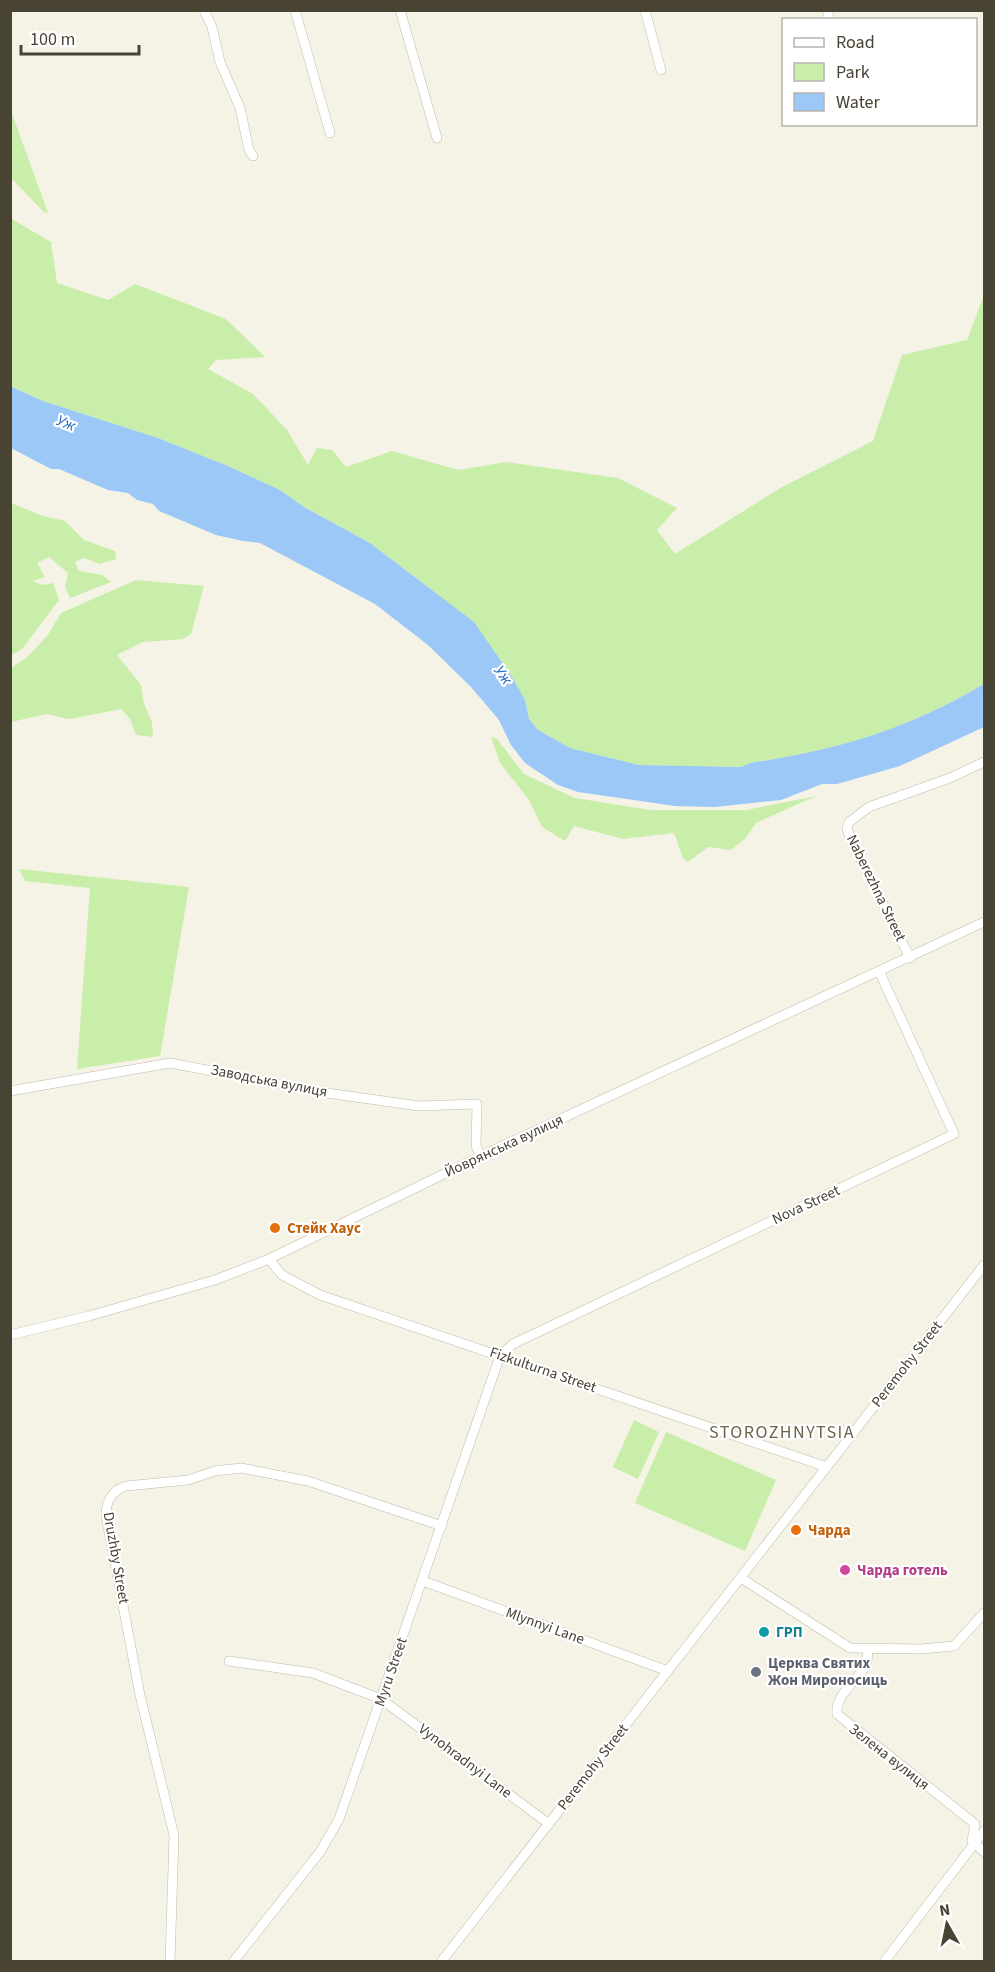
<svg xmlns="http://www.w3.org/2000/svg" width="995" height="1972" viewBox="0 0 995 1972" font-family="'Source Sans 3',sans-serif">
	<style>
		.green { fill: #c8eeaa }
		.water { fill: #9cc8f8 }
		.lines { fill: none; stroke-linecap: round; stroke-linejoin: round }
		.minor-casing { stroke: #c1bba8; stroke-width: 10 }
		.minor { stroke: #fff; stroke-width: 9 }
		.food-dot { fill: #e8710a; stroke: #fff; stroke-width: 2 }
		.hotel-dot { fill: #d1479c; stroke: #fff; stroke-width: 2 }
		.culture-dot { fill: #0f9aa8; stroke: #fff; stroke-width: 2 }
		.worship-dot { fill: #6b7280; stroke: #fff; stroke-width: 2 }
		.labels { text-anchor: middle; dominant-baseline: central; stroke-width: 4.5; stroke-linejoin: round; paint-order: stroke }
		.street-label { font-size: 15px; fill: #494334; stroke: #fff }
		.food-label { font-size: 15px; font-weight: bold; fill: #c56008; stroke: #fff; text-anchor: start }
		.hotel-label { font-size: 15px; font-weight: bold; fill: #b23c85; stroke: #fff; text-anchor: start }
		.culture-label { font-size: 15px; font-weight: bold; fill: #0d838f; stroke: #fff; text-anchor: start }
		.worship-label { font-size: 15px; font-weight: bold; fill: #5b616d; stroke: #fff; text-anchor: start }
		.water-label { font-size: 16px; font-style: italic; fill: #226bc0; stroke: #fff }
		.quarter-label { font-size: 18px; letter-spacing: 1.5px; fill: #6d634a; stroke: #fff }
	</style>
	<rect width="100%" height="100%" fill="#f5f2e6"/>
	<path class="green" d="M11 111 48 213 44 212 11 178Z
		M10 218 51 242 57 283 108 300 135 284 226 319 265 357 216 360 208 369 253 394 287 430 308 465 317 448 332 450 346 467 392 451 458 470 506 462 618 478 677 508 657 530 675 554 782 487 873 441 902 355 967 340 984 295V684C908 729 838 750 750 763L741 767 639 765 570 748 538 730 529 719 525 700 436 593 370 543 304 507 280 490 228 466 158 438 43 401 11 386Z
		M11 503 43 516 65 521 84 540 115 551 116 559 100 564 84 558 75 562 79 571 102 575 111 582 70 598 65 587 68 573 49 557 37 563 45 577 33 581 42 585 53 583 59 600 22 649 11 655Z
		M136 580 204 586 191 634 183 639 143 642 117 655 141 685 144 704 152 722 153 737 136 735 130 719 121 709 69 719 46 714 11 722V668L26 658 48 635 61 613Z
		M491 737 497 739 524 774 575 798 650 810H746L816 796 756 823 745 839 731 850 708 847 688 862 683 858 674 833 623 839 574 826 565 841 542 827 529 800 500 763Z
		M19 869 189 887 160 1056 77 1069 90 888 25 881Z
		M634 1420 659 1432 638 1479 613 1467Z
		M666 1432 776 1480 745 1551 635 1503Z"/>
	<path class="water" d="M10 386 43 401 158 438 228 466 280 490 304 507 370 543 474 622 512 677 525 700 529 719 538 730 570 748 639 765 741 767 750 763C838 750 908 729 984 684V727L900 766 837 784H822L781 800 715 807 675 806 578 792 558 785 525 763 511 745 499 720 471 687 428 645 375 604 260 543 243 541 216 535 159 511 153 504 137 500 128 493 108 490 59 469H51L11 448Z"/>
	<g class="lines">
		<defs>
			<path id="minor" d="M204 10 212 27 220 62 240 108 249 150 253 156
				M295 10 330 133
				M400 10 437 138
				M645 10 661 70
				M827 10 830 20
				M910 958 850 837 847 829 849 822 869 807 950 778 984 762
				M10 1091 170 1063 327 1093 419 1106 477 1104 476 1146 481 1156
				M269 1259 282 1275 320 1295 827 1467
				M10 1335 89 1316 215 1280 269 1259 481 1156 984 922
				M741 1578 850 1648 921 1649 954 1646 984 1613
				M423 1581 668 1671
				M867 1649C873 1676 834 1688 837 1714L975 1824 972 1841 984 1852
				M229 1661 313 1673 381 1699 549 1824
				M170 1962 174 1835 140 1695 106 1516C106 1501 111 1491 126 1486L188 1480 215 1471 241 1468 308 1481 442 1526
				M233 1962 320 1852 339 1819 500 1356 513 1344 954 1134 880 973
				M441 1962 984 1265
				M884 1962 984 1831"/>
		</defs>
		<use href="#minor" class="minor-casing"/>
		<use href="#minor" class="minor"/>
	</g>
	<g class="food-dot">
		<circle cx="275" cy="1228" r="6"/>
		<circle cx="796" cy="1530" r="6"/>
	</g>
	<circle class="hotel-dot" cx="845" cy="1570" r="6"/>
	<circle class="culture-dot" cx="764" cy="1632" r="6"/>
	<circle class="worship-dot" cx="756" cy="1672" r="6"/>
	<g class="labels">
		<g class="street-label">
			<text transform="translate(876 888) rotate(64)">Naberezhna Street</text>
			<text transform="translate(269 1081) rotate(11)">Заводська вулиця</text>
			<text transform="translate(504 1146) rotate(-25)">Йоврянська вулиця</text>
			<text transform="translate(806 1205) rotate(-25)">Nova Street</text>
			<text transform="translate(907 1364) rotate(-52)">Peremohy Street</text>
			<text transform="translate(543 1370) rotate(19)">Fizkulturna Street</text>
			<text transform="translate(116 1558) rotate(80)">Druzhby Street</text>
			<text transform="translate(545 1626) rotate(20)">Mlynnyi Lane</text>
			<text transform="translate(391 1672) rotate(-71)">Myru Street</text>
			<text transform="translate(889 1757) rotate(38)">Зелена вулиця</text>
			<text transform="translate(465 1761) rotate(37)">Vynohradnyi Lane</text>
			<text transform="translate(593 1767) rotate(-52)">Peremohy Street</text>
		</g>
		<g class="food-label">
			<text x="287" y="1228">Стейк Хаус</text>
			<text x="808" y="1530">Чарда</text>
		</g>
		<g class="hotel-label">
			<text x="857" y="1570">Чарда готель</text>
		</g>
		<g class="culture-label">
			<text x="776" y="1632">ГРП</text>
		</g>
		<g class="worship-label">
			<text x="768" y="1663">Церква Святих<tspan x="768" dy="17">Жон Мироносиць</tspan></text>
		</g>
		<g class="water-label">
			<text transform="translate(66 423) rotate(22)">Уж</text>
			<text transform="translate(503 675) rotate(55)">Уж</text>
		</g>
		<g class="quarter-label">
			<text x="782" y="1432">STOROZHNYTSIA</text>
		</g>
	</g>
	<rect width="995" height="1972" fill="none" stroke="#494334" stroke-width="24"/>
	<rect x="782" y="18" width="195" height="108" fill="#ffffff" stroke="#b6b4ae" stroke-width="1.5"/>
	<rect x="794" y="38" width="30" height="9" fill="#ffffff" stroke="#b6b4ae" stroke-width="1.5"/>
	<text x="836" y="48" font-size="18" fill="#494334">Road</text>
	<rect x="794" y="63" width="30" height="18" fill="#c8eeaa" stroke="#b6b4ae" stroke-width="1.5"/>
	<text x="836" y="78" font-size="18" fill="#494334">Park</text>
	<rect x="794" y="93" width="30" height="18" fill="#9cc8f8" stroke="#b6b4ae" stroke-width="1.5"/>
	<text x="836" y="108" font-size="18" fill="#494334">Water</text>
	<g transform="translate(947 1924) rotate(351)" stroke="#ffffff" stroke-width="4.5" paint-order="stroke">
	<path d="M0-4.5L10 22L0 15L-10 22Z" fill="#494334"/>
	<text y="-9" font-size="16" font-weight="bold" text-anchor="middle" fill="#494334">N</text>
	</g>
	<path d="M21 45v9h118v-9" fill="none" stroke="#494334" stroke-width="3"/>
	<text x="30" y="45" font-size="18" fill="#494334" stroke="#ffffff" stroke-width="4.5" paint-order="stroke">100 m</text>
</svg>
